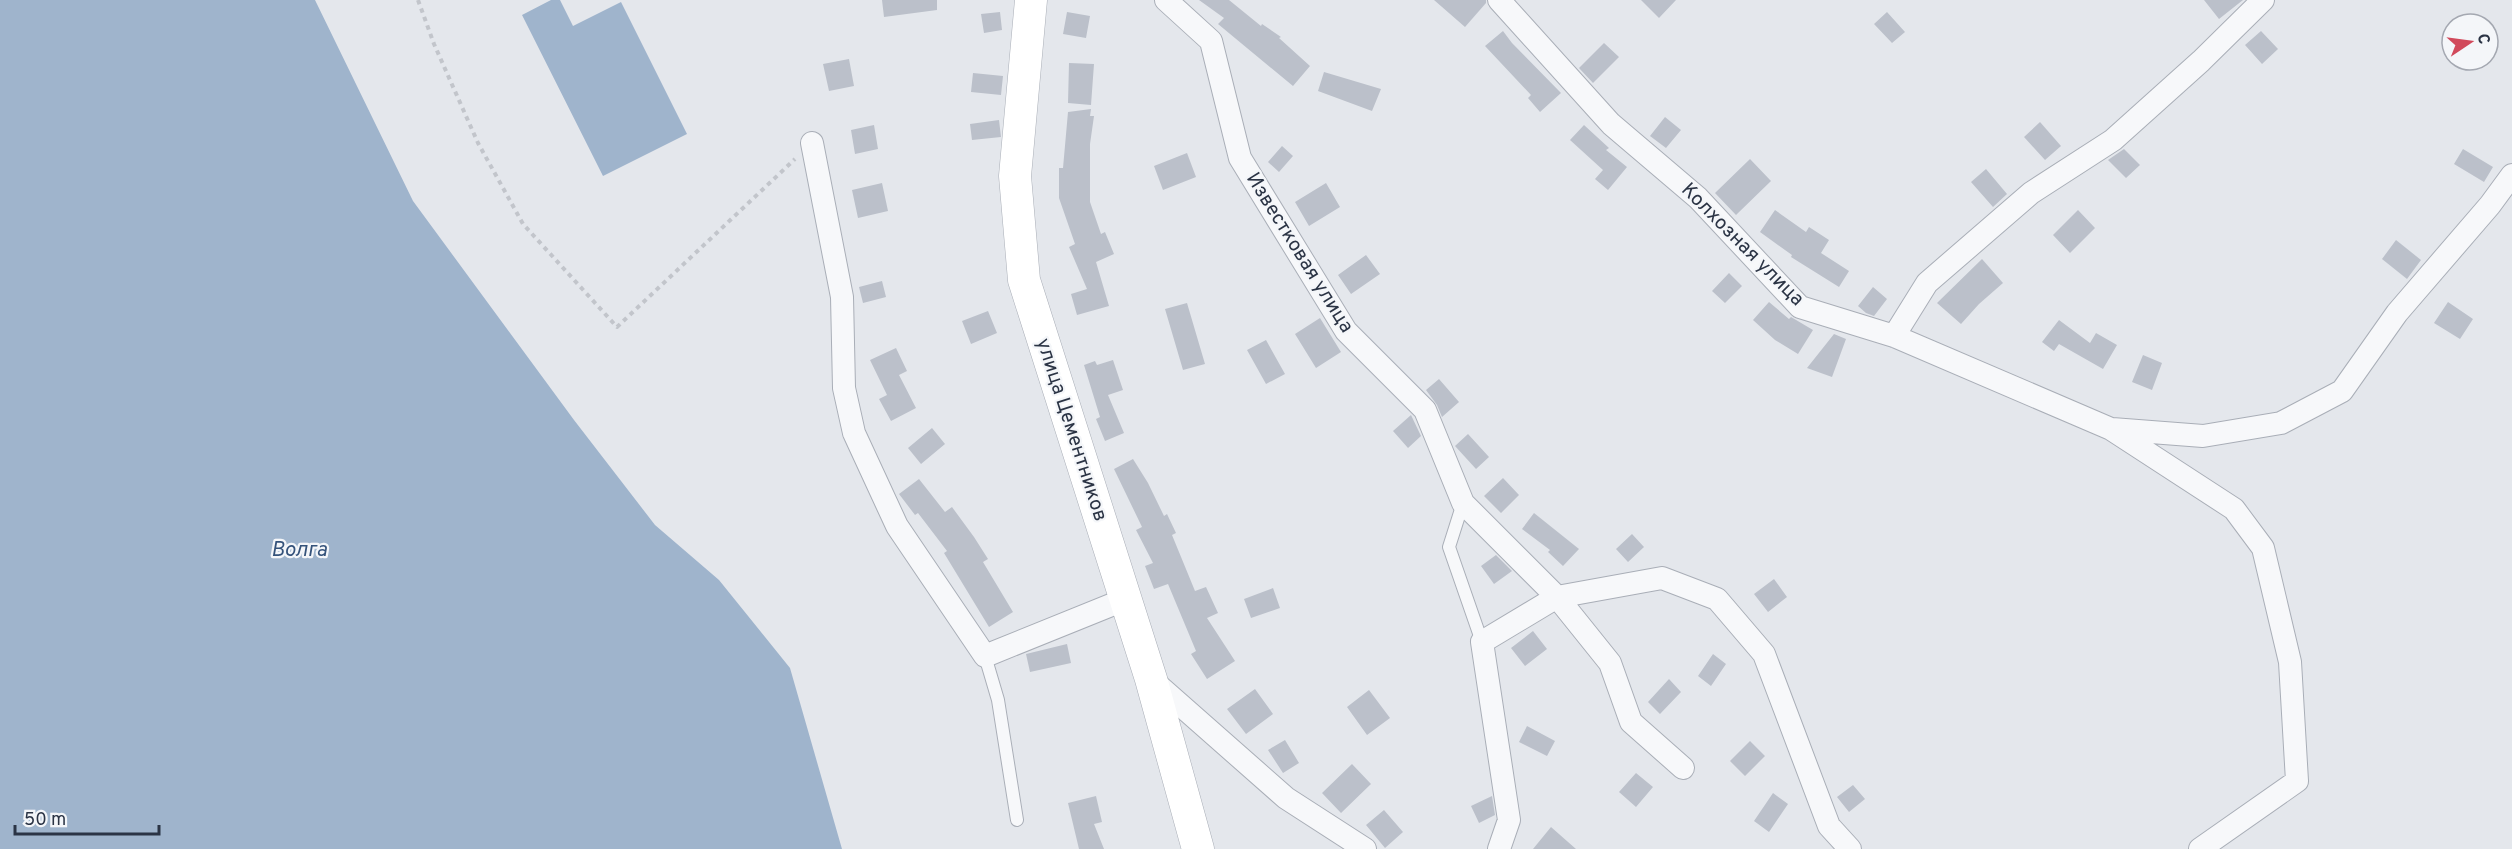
<svg xmlns="http://www.w3.org/2000/svg" width="2512" height="849" viewBox="0 0 2512 849" font-family="Overpass,sans-serif">
	<style>
		.water { fill: #9fb4cc }
		.building { fill: #bbc0ca }
		.lines { fill: none; stroke-linecap: round; stroke-linejoin: round }
		.lane-casing { stroke: #a9aeb7; stroke-width: 14 }
		.street-casing { stroke: #a9aeb7; stroke-width: 24 }
		.secondary-casing { stroke: #a9aeb7; stroke-width: 33 }
		.path { stroke: #c2c5cb; stroke-width: 4; stroke-dasharray: 4.5 4.5; stroke-linecap: butt }
		.lane { stroke: #f7f8fa; stroke-width: 12 }
		.street { stroke: #f7f8fa; stroke-width: 22 }
		.secondary { stroke: #fff; stroke-width: 32 }
		.labels { text-anchor: middle; dominant-baseline: central; stroke-width: 4.5; stroke-linejoin: round; paint-order: stroke }
		.street-label { font-size: 20px; fill: #2b3445; stroke: #f4f6f9 }
		.water-label { font-size: 21px; font-style: italic; fill: #34527a; stroke: #f4f6f9 }
	</style>
	<rect width="100%" height="100%" fill="#e4e7ec"/>
	<path class="water" d="M0 0H315L413 201 574 420 655 525 719 580 790 668 842 849H0Z
		M551 0H560L573 26 621 2 687 134 603 176 522 15Z"/>
	<path class="building" d="M882 0H937V10L884 17Z
		M1199 0H1229L1261 26 1262 24 1281 37 1279 38 1310 66 1293 86 1218 24 1224 18Z
		M1434 0H1486V3L1465 27Z
		M1641 0H1676L1659 18Z
		M2204 0H2243L2219 19Z
		M1000 12 1002 30 984 33 981 14Z
		M1067 12 1090 16 1086 38 1063 34Z
		M1887 12 1905 32 1892 43 1874 24Z
		M1503 31 1512 43 1561 93 1540 112 1528 98 1531 95 1485 46Z
		M2261 31 2278 49 2262 64 2245 45Z
		M1604 43 1619 57 1593 83 1579 68Z
		M849 59 854 86 829 91 823 64Z
		M1069 63 1094 64 1091 105 1068 103Z
		M1324 72 1381 89 1372 111 1318 91Z
		M973 73 1003 76 1001 95 971 92Z
		M1091 109 1090 116H1094L1090 144V202L1101 234 1105 232 1114 254 1096 262 1109 306 1077 315 1071 294 1087 289 1069 247 1075 244 1059 198V168H1063L1068 112Z
		M1665 117 1681 130 1666 148 1650 136Z
		M999 120 1001 137 972 140 970 124Z
		M2040 122 2061 146 2045 160 2024 137Z
		M874 125 878 149 855 154 851 130Z
		M1584 125 1609 148 1606 150 1627 167 1608 190 1595 179 1603 170 1570 140Z
		M1282 146 1293 156 1279 172 1268 162Z
		M2124 149 2140 165 2126 178 2108 160Z
		M2463 149 2493 167 2484 182 2454 164Z
		M1187 153 1196 177 1163 190 1154 166Z
		M1750 159 1771 181 1736 215 1715 193Z
		M1986 169 2007 194 1993 207 1971 182Z
		M882 183 888 211 858 218 852 190Z
		M1326 183 1340 207 1309 226 1295 202Z
		M1775 210 1806 232 1809 227 1829 240 1821 253 1849 271 1839 287 1791 257 1792 255 1760 232Z
		M2078 210 2095 228 2070 253 2053 235Z
		M2396 240 2421 260 2407 279 2382 259Z
		M1366 255 1380 274 1351 294 1338 275Z
		M1982 259 2003 283 1979 304 1961 324 1937 303Z
		M1729 273 1742 286 1725 303 1712 291Z
		M882 281 886 297 863 303 859 287Z
		M1873 287 1887 299 1874 316 1866 313 1858 306Z
		M1769 302 1789 319 1791 317 1813 330 1798 354 1775 340 1753 320Z
		M2448 302 2473 319 2460 339 2434 323Z
		M1187 303 1205 364 1183 370 1165 309Z
		M988 311 997 333 971 344 962 321Z
		M1320 318 1341 352 1316 368 1295 334Z
		M2059 320 2090 343 2096 333 2117 345 2103 369 2059 344 2054 351 2042 342Z
		M1834 334 1846 339 1832 377 1807 368Z
		M1266 340 1285 374 1266 384 1247 350Z
		M896 348 907 371 899 375 916 408 891 421 879 399 887 395 870 360Z
		M2143 355 2162 363 2152 390 2132 382Z
		M1113 360 1123 390 1108 395 1124 433 1105 441 1096 419 1100 417 1084 365 1095 361 1097 365Z
		M1439 379 1459 402 1442 417 1437 405 1426 390Z
		M1411 415 1421 436 1408 448 1393 431Z
		M932 428 945 444 921 464 908 448Z
		M1468 434 1489 457 1476 469 1455 446Z
		M1133 459 1148 483 1164 516 1167 514 1176 533 1172 535 1195 591 1206 587 1218 613 1207 618 1235 661 1207 679 1191 654 1196 651 1168 584 1154 589 1145 566 1153 563 1136 530 1142 527 1114 469Z
		M1503 478 1519 495 1501 513 1484 496Z
		M919 479 945 512 952 507 974 537 988 559 983 562 1013 612 989 627 944 553 947 551 918 513 915 515 899 494Z
		M1534 513 1579 549 1563 566 1548 552 1550 550 1522 529Z
		M1632 534 1644 547 1628 562 1616 549Z
		M1496 555 1512 571 1494 584 1481 566Z
		M1774 579 1787 597 1768 612 1754 594Z
		M1273 588 1280 608 1251 618 1244 599Z
		M1533 631 1547 649 1525 666 1511 648Z
		M1067 644 1071 663 1030 672 1026 654Z
		M1713 654 1726 664 1711 686 1698 676Z
		M1669 679 1681 692 1660 714 1648 702Z
		M1255 689 1273 714 1246 734 1227 709Z
		M1369 690 1390 718 1367 735 1347 707Z
		M1527 726 1555 741 1547 756 1519 742Z
		M1285 740 1299 763 1283 773 1268 750Z
		M1750 741 1765 756 1745 776 1730 761Z
		M1352 764 1371 784 1341 813 1322 793Z
		M1636 773 1653 787 1636 807 1619 792Z
		M1853 785 1865 799 1849 812 1837 797Z
		M1773 793 1788 804 1769 832 1754 821Z
		M1096 796 1102 822 1094 824 1104 849H1079L1068 803Z
		M1492 796 1495 815 1479 823 1471 806Z
		M1384 810 1403 832 1385 848 1366 825Z
		M1551 827 1576 849H1533Z"/>
	<g class="lines">
		<defs>
			<path id="lane" d="M1463 503 1449 547 1482 642
				M985 656 998 700 1017 820"/>
			<path id="street" d="M1166 0 1211 41 1240 158 1346 331 1425 410 1463 503 1557 597 1610 663 1631 722 1683 768
				M1499 0 1611 124 1698 198 1800 307 1894 336 2111 429 2234 509 2263 548 2290 662 2297 781 2200 849
				M812 143 842 297 844 388 854 433 897 526 985 656 1126 599
				M1894 336 1927 283 2031 193 2113 140 2201 61 2263 0
				M2112 429 2203 436 2281 423 2342 391 2397 313 2490 205 2512 175
				M1151 679 1286 798 1365 849
				M1499 849 1509 820 1482 642 1557 597 1662 578 1717 599 1764 654 1829 826 1850 849"/>
			<path id="secondary" d="M1031 0 1015 176 1024 280 1151 679 1198 849"/>
		</defs>
		<use href="#lane" class="lane-casing"/>
		<use href="#street" class="street-casing"/>
		<use href="#secondary" class="secondary-casing"/>
		<path class="path" d="M418 0 434 44 478 143 523 224 617 327 795 159"/>
		<use href="#lane" class="lane"/>
		<use href="#street" class="street"/>
		<use href="#secondary" class="secondary"/>
	</g>
	<g class="labels">
		<g class="street-label">
			<text transform="translate(1742 245) rotate(45)">Колхозная улица</text>
			<text transform="translate(1299 253) rotate(58)">Известковая улица</text>
			<text transform="translate(1071 430) rotate(72)">улица Цементников</text>
		</g>
		<g class="water-label">
			<text x="299" y="550">Волга</text>
		</g>
	</g>
	<g transform="translate(2470 42) rotate(77)"><circle r="28" fill="#f4f6f9" stroke="#a4a8b1" stroke-width="1.5"/>
	<path d="M0-4.5L10 22L0 15L-10 22Z" fill="#d1495b"/>
	<text y="-9" font-size="16" font-weight="bold" text-anchor="middle" fill="#2b3445">С</text>
	</g>
	<path d="M15 825v9h144v-9" fill="none" stroke="#2b3445" stroke-width="3"/>
	<text x="24" y="825" font-size="18" fill="#2b3445" stroke="#f4f6f9" stroke-width="4.5" paint-order="stroke">50 m</text>
</svg>
